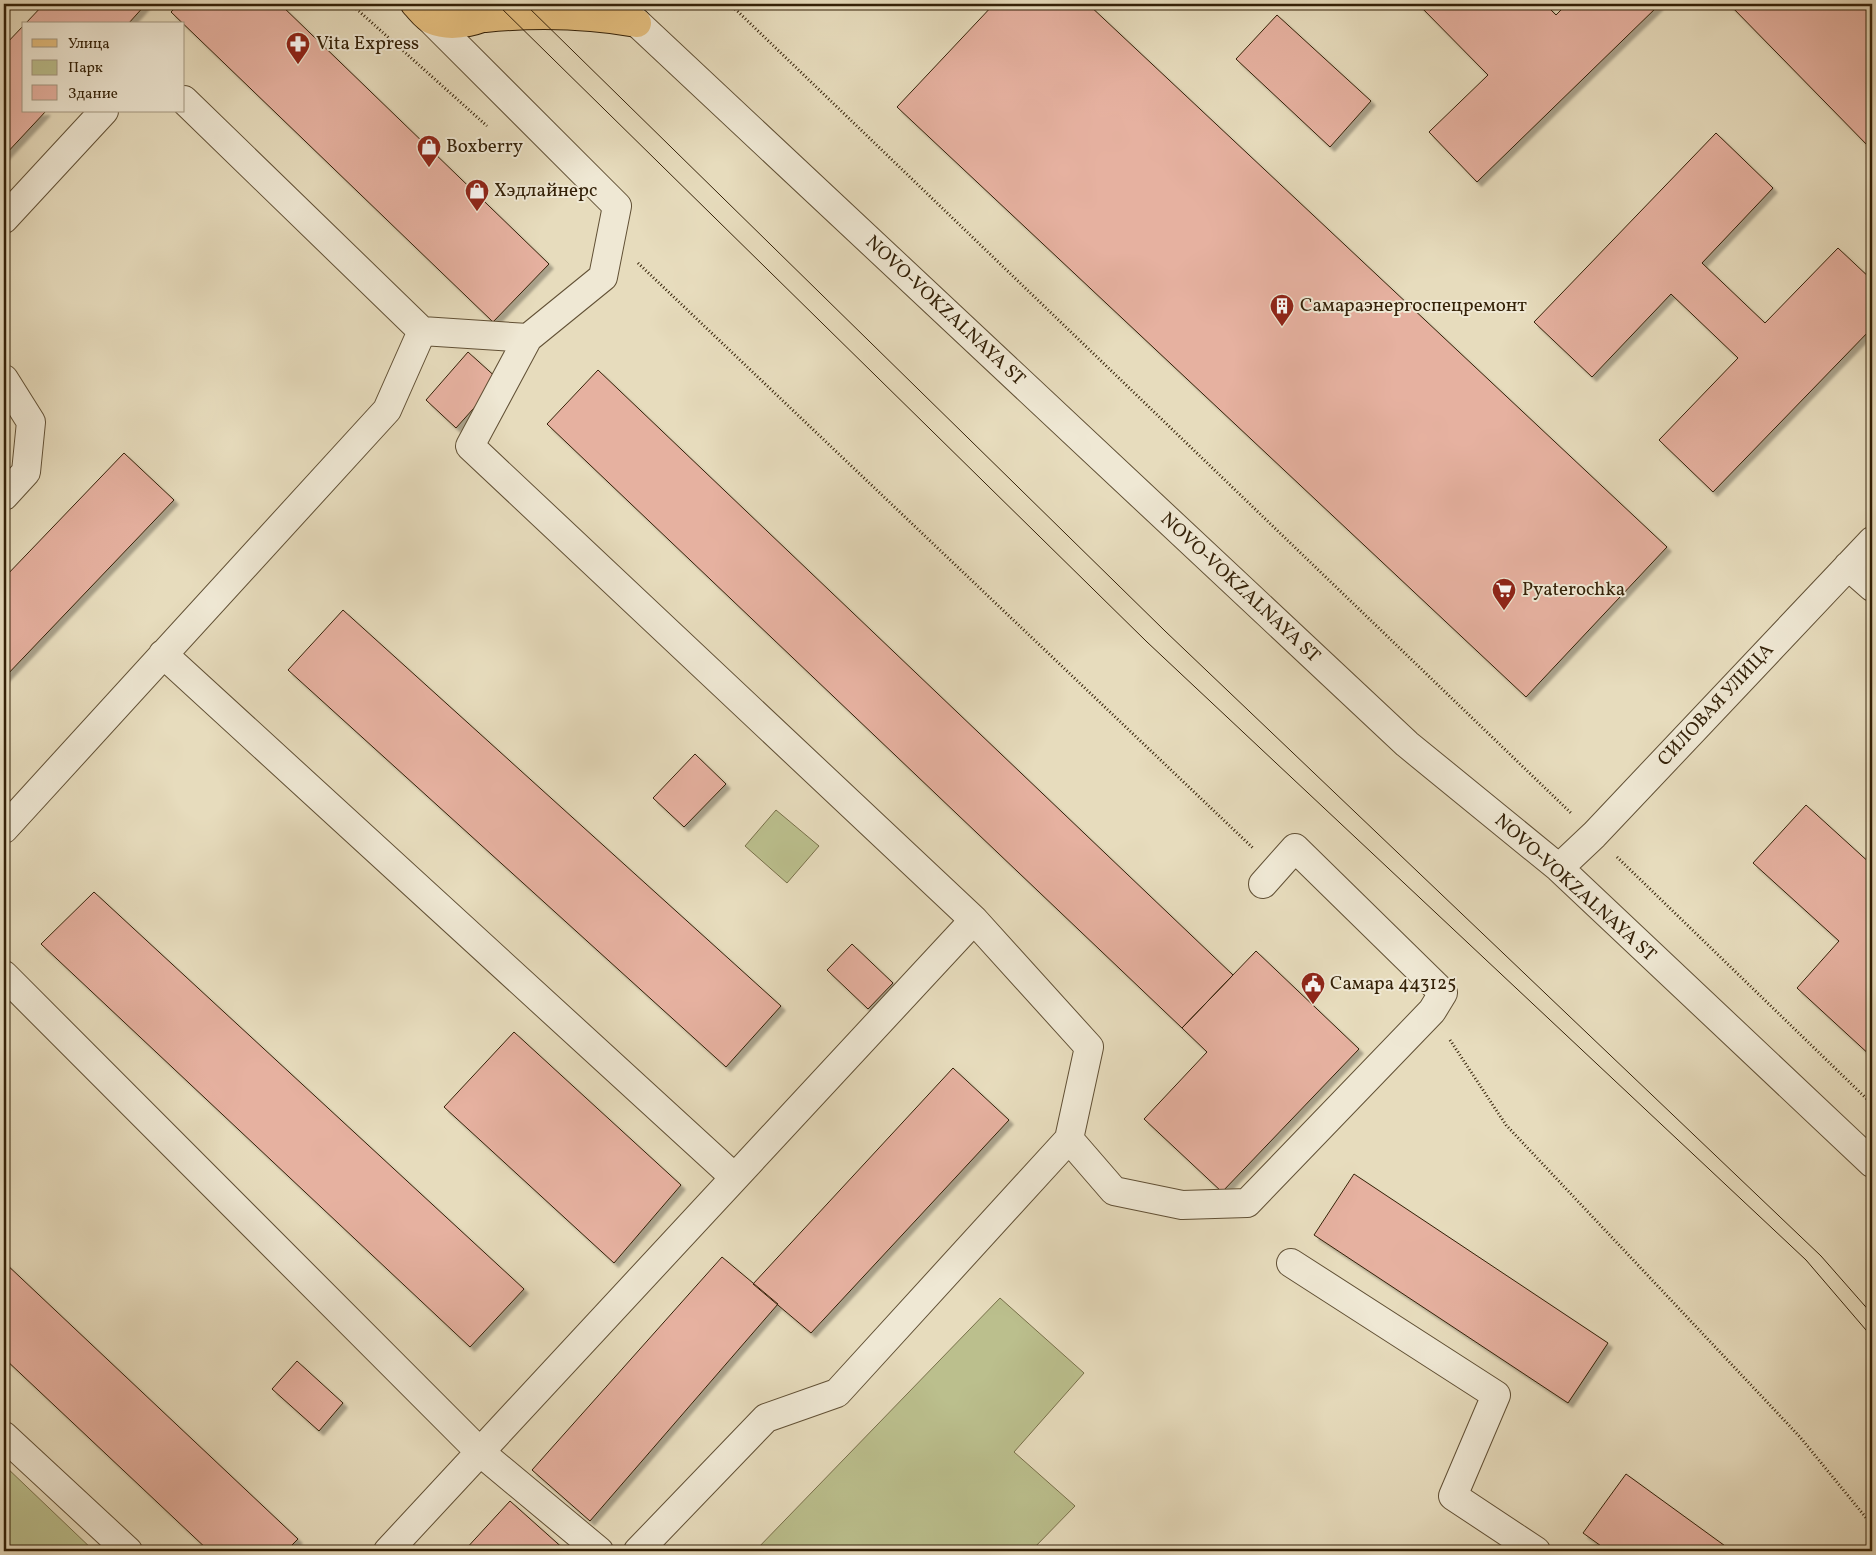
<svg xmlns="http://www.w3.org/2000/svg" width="1876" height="1555" viewBox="0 0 1876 1555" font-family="Vollkorn,serif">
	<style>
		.green { fill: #bbbf8d; stroke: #78704a }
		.building { fill: #e6b1a0; stroke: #342108; filter: url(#shadow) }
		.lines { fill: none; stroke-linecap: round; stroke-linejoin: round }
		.minor-casing { stroke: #615035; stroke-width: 30 }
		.major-casing { stroke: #342108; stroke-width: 30 }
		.path { stroke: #342108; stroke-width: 3; stroke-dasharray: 1 2.5; stroke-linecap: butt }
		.minor { stroke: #efe8d4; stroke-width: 28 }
		.major { stroke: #e4be7e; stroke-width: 28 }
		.tram { stroke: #342108; stroke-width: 1 }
		.labels { text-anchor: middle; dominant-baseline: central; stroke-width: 4; stroke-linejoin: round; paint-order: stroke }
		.poi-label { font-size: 19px; fill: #342108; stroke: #efe8d4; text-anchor: start }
		.street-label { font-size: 19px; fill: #342108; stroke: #efe8d4 }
	</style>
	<defs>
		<filter id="shadow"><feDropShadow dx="4.5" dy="4.5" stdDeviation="1" flood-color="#0004"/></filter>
	</defs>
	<rect width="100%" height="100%" fill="#e7dcbd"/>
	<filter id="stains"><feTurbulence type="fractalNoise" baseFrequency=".004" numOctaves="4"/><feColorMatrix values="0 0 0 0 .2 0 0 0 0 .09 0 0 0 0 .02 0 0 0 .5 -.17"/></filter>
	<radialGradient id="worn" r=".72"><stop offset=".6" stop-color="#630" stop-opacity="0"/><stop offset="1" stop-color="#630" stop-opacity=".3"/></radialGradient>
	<path class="green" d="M776 810 819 846 787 883 745 846Z
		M1000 1298 1084 1373 1014 1452 1075 1506 1031 1551H755Z
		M4 1465 94 1551H4Z"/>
	<path class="building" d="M44 4H146L128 24H25Z
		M179 4H280L549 264 493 322 171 12Z
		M994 4H1088L1667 547 1526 697 897 107Z
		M1418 4H1545L1556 15 1567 4 1659 5 1477 182 1429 132 1488 75Z
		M1729 4H1872V150Z
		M1277 15 1371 101 1330 147 1236 59Z
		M24 25V111H46L4 156V46Z
		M1716 133 1773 188 1702 263 1765 323 1838 248 1872 280V328L1713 492 1659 440 1738 358 1671 294 1592 377 1534 322Z
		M468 352 499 380 456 428 426 400Z
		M598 370 1233 975 1182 1028 547 424Z
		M124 453 174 500 4 678V578Z
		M343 610 781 1006 726 1067 288 670Z
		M695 754 726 784 684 827 653 798Z
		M1806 805 1872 865V1057L1797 988 1839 941 1753 863Z
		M94 892 524 1289 470 1347 41 944Z
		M852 944 893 983 868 1009 827 970Z
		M1256 951 1359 1049 1222 1192 1144 1119 1207 1052 1182 1028Z
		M514 1032 681 1185 614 1263 444 1107Z
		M953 1068 1009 1120 811 1333 753 1284Z
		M1354 1174 1608 1343 1568 1403 1314 1235Z
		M722 1257 778 1304 590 1521 532 1470Z
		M4 1262 298 1539 286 1551H209L4 1358Z
		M297 1361 343 1403 319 1431 272 1389Z
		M1626 1474 1732 1551H1608L1583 1533Z
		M510 1501 566 1551H464Z"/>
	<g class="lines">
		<defs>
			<path id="minor" d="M617 4 1407 744 1559 868 1872 1163
				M184 100 422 331 528 338
				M4 219 104 111
				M4 379 31 422 26 472 4 496
				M1848 566 1872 587
				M163 654 734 1177
				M4 829 387 410 422 331
				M1559 868 1594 835 1872 541
				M4 975 480 1452 599 1551
				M1069 1139 1114 1191 1182 1205 1247 1203 1432 1011 1443 993 1295 848 1263 884
				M1291 1263 1496 1395 1453 1496 1536 1551
				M4 1436 128 1551
				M388 1551 974 920 470 446 528 338 603 277 617 206 431 20
				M638 1551 766 1418 837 1393 1069 1139 1089 1047 974 920"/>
			<path id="major" d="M415 4C420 9 426 18 432 20 455 30 482 19 502 10
				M485 18C537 13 586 14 637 23"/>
		</defs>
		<use href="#minor" class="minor-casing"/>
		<use href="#major" class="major-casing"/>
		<path class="path" d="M351 4 487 126
			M730 4 1571 813
			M638 263 1253 848
			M1617 857 1872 1104
			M1450 1040 1506 1125 1800 1437 1872 1525"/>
		<use href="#minor" class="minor"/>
		<use href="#major" class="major"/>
		<path class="tram" d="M497 4 1147 642 1806 1260 1872 1337
			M525 4 1165 631 1821 1256 1872 1314"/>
	</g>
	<defs>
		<symbol id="pharmacy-pin" viewBox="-11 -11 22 30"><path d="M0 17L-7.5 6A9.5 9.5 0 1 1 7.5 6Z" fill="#8f2418" stroke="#efe8d4"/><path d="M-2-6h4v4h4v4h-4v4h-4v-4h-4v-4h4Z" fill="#fff"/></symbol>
		<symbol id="shop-pin" viewBox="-11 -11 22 30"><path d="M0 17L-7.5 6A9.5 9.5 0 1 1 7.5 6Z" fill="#8f2418" stroke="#efe8d4"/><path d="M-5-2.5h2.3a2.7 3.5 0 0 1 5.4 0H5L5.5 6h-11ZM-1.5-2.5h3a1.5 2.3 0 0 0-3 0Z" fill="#fff"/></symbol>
		<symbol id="building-pin" viewBox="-11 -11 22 30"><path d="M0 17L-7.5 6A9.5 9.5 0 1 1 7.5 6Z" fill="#8f2418" stroke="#efe8d4"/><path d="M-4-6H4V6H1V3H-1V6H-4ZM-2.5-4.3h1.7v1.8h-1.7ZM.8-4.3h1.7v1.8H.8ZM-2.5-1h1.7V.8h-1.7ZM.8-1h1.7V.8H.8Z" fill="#fff"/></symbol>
		<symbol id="supermarket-pin" viewBox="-11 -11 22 30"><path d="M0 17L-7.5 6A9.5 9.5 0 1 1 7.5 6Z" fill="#8f2418" stroke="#efe8d4"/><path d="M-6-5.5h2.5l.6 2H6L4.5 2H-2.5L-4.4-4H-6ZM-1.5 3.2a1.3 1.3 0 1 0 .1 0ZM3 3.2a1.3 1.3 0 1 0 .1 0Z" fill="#fff"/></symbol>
		<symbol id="civic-pin" viewBox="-11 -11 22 30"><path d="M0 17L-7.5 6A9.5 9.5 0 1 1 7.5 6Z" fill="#8f2418" stroke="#efe8d4"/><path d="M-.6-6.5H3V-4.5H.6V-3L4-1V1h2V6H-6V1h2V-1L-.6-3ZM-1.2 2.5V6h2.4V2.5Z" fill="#fff"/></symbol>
	</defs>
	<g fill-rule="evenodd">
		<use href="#pharmacy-pin" x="284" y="30" width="28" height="38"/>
		<use href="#shop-pin" x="415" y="133" width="28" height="38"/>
		<use href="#shop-pin" x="463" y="177" width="28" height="38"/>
		<use href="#building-pin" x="1268" y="292" width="28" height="38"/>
		<use href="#supermarket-pin" x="1490" y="576" width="28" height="38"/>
		<use href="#civic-pin" x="1299" y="970" width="28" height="38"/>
	</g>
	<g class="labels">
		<g class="poi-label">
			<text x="316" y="44">Vita Express</text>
			<text x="446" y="147">Boxberry</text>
			<text x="494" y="191">Хэдлайнерс</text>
			<text x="1300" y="306">Самараэнергоспецремонт</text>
			<text x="1522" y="590">Pyaterochka</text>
			<text x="1330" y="984">Самара 443125</text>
		</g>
		<g class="street-label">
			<text transform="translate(945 311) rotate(43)">NOVO-VOKZALNAYA ST</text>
			<text transform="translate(1240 588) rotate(43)">NOVO-VOKZALNAYA ST</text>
			<text transform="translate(1716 705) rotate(-47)">СИЛОВАЯ УЛИЦА</text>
			<text transform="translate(1575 888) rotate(42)">NOVO-VOKZALNAYA ST</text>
		</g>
	</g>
	<rect width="1876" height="1555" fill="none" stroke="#e7dcbd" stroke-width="20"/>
	<rect x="5" y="5" width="1866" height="1545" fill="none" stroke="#342108" stroke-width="2.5"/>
	<rect x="10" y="10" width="1856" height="1535" fill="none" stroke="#342108"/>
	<rect x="22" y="22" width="162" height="90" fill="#efe8d4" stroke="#a49882"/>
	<rect x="32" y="39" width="25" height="8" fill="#e4be7e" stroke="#a49882"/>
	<text x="68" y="48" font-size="15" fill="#342108">Улица</text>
	<rect x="32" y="60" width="25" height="15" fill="#bbbf8d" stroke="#a49882"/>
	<text x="68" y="72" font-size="15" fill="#342108">Парк</text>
	<rect x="32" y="85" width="25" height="15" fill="#e6b1a0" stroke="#a49882"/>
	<text x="68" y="98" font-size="15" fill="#342108">Здание</text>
	<rect width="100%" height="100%" filter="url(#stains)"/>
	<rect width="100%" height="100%" fill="url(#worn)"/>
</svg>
